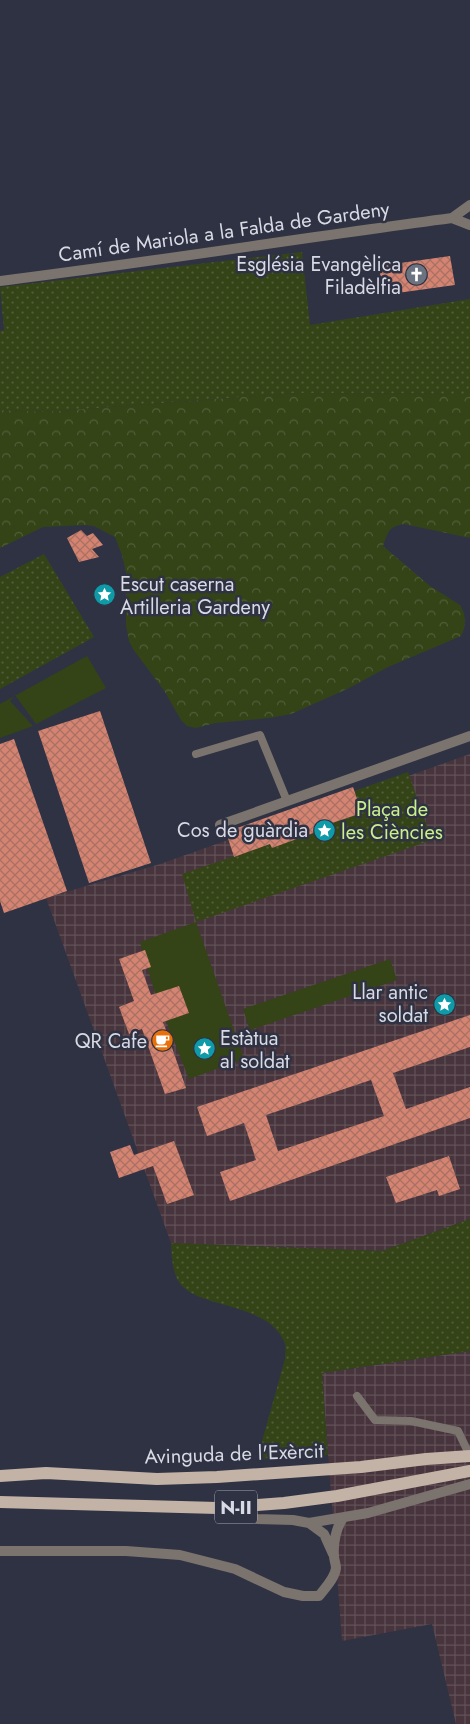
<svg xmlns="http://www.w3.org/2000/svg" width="470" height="1724" viewBox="0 0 470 1724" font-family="Jost,sans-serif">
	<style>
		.industrial { fill: url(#industrial-grid) }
		.grass { fill: url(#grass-dots) }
		.forest { fill: url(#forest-crowns) }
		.garden { fill: #344417 }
		.building { fill: url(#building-cross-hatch); fill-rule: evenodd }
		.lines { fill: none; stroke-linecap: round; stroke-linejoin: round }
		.service { stroke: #7b736d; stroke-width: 8 }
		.minor { stroke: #7b736d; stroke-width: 10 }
		.primary { stroke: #c3b2a6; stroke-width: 12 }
		.labels { text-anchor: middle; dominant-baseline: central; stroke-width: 5; stroke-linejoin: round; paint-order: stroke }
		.shield { fill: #2f3243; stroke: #a5a8b4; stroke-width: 1 }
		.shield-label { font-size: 19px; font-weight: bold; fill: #d8dae5 }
		.street-label { font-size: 20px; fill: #d8dae5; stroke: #2f3243 }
		.poi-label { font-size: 20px; fill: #d8dae5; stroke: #2f3243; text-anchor: end }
		.park-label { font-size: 20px; fill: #c8f08b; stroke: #2f3243 }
	</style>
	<defs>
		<pattern id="industrial-grid" width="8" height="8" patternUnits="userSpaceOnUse" patternTransform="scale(1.25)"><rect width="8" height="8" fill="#48343c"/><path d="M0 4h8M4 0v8" fill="none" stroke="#625158"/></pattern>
		<pattern id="grass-dots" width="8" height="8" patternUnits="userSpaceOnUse" patternTransform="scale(1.25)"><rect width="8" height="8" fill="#344417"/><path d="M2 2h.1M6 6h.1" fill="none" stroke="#515e39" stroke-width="1.8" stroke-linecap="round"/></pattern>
		<pattern id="forest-crowns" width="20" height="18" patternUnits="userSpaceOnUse" patternTransform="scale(1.25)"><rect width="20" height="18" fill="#344417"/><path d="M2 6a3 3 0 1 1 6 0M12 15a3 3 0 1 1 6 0" fill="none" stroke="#515e39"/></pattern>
		<pattern id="building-cross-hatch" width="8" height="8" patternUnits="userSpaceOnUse" patternTransform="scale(1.25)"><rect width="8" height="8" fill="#d58471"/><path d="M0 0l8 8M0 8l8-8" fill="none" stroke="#a97064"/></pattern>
	</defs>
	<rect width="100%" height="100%" fill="#2f3243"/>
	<path class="industrial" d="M470 754V1219L382 1251 171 1243 46 898 160 864Z
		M470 1351V1724H456L432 1624 342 1641 322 1373Z"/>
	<path class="grass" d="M302 252 310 325 470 299V394L297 393 46 412 0 410V331L4 330 0 287Z
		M44 554 94 637 0 689V577Z
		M408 772 432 840 196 922 182 874 270 844 272 847 324 830 326 828V825L362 813 354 791Z
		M470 1219V1351L322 1373 328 1455 257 1459 285 1359C285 1354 286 1348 285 1344 271 1304 207 1309 183 1287 172 1277 172 1257 171 1243L382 1251Z"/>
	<path class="forest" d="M297 393 470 394V538L404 524C388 527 388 532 383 546L430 586 460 605 464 613 465 621 464 629 461 636 388 667 347 689 291 714 269 718 215 723 196 728 187 726 181 720 165 692 133 649 129 641 126 625V573L122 555 115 537 94 526 85 525 43 527 0 548V410L46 412Z"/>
	<path class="garden" d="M87 656 106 688 36 724 15 695 10 701 33 726 0 738V704Z
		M196 922 244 1059 189 1079 154 990 140 942Z
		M390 959 397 980 250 1030 243 1009Z"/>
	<path class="building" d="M450 256 455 285 383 295 379 266Z
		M81 530 87 536 93 533 103 545 92 549 99 557 79 562 67 538Z
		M100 711 151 863 89 883 38 731Z
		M14 739 67 891 4 913 0 901V744Z
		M353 787 362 813 326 825 327 828 272 848 270 844 234 857 226 832Z
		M145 950 151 967 142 970 151 995 179 986 189 1013 163 1022 186 1088 165 1094 142 1029 129 1034 119 1007 134 1001 119 959Z
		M470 1015V1047L393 1073 406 1109 470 1087V1118L230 1201 220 1172 256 1160 244 1123 207 1136 197 1107ZM371 1080 384 1116 278 1151 266 1115Z
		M174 1141 194 1195 167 1204 153 1166 119 1178 110 1152 130 1145 134 1155Z
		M449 1156 460 1189 439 1196 437 1190 396 1203 386 1177Z"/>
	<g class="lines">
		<path class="service" d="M196 754 260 735 287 801
			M357 1396 375 1420 411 1421 458 1431 470 1456"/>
		<path class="minor" d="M452 218 470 205
			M0 281C151 262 301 238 452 218L470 225
			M220 825 470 736
			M223 1510 257 1519 293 1520 309 1523 368 1513 470 1484
			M309 1523 324 1534 333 1554
			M0 1551H126L180 1555 235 1569 284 1592 303 1596H319C325 1588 335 1578 336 1568 336 1564 334 1560 334 1556 333 1543 336 1527 344 1517"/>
		<path class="primary" d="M0 1476 46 1473 157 1479 217 1477 361 1467 426 1459 470 1456
			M0 1502 217 1508 284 1503 337 1496 470 1471"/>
	</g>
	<defs>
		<symbol id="church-disc" viewBox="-11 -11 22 22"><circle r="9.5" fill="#6b7280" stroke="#2f3243"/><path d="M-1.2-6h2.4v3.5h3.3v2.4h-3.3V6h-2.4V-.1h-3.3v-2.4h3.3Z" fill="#fff"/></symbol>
		<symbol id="sight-disc" viewBox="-11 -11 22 22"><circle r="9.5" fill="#0f9aa8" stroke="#2f3243"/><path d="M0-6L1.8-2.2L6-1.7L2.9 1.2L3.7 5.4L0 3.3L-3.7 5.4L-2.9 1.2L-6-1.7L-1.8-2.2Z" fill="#fff"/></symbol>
		<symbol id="cafe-disc" viewBox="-11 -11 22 22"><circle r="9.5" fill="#e8710a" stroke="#2f3243"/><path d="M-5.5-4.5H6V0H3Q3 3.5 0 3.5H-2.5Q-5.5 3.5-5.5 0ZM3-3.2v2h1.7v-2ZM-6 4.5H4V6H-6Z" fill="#fff"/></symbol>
	</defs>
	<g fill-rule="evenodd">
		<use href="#church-disc" x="404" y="262" width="25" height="25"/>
		<use href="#sight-disc" x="92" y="582" width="25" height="25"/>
		<use href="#sight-disc" x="312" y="818" width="25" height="25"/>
		<use href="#sight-disc" x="432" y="992" width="25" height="25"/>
		<use href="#cafe-disc" x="150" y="1028" width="25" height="25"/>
		<use href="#sight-disc" x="192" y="1036" width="25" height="25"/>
	</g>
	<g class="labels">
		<rect class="shield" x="215" y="1490.5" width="42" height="33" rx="4"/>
		<g class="shield-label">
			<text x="236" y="1507">N-II</text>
		</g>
		<g class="street-label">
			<text transform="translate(224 232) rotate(-8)">Camí de Mariola a la Falda de Gardeny</text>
			<text transform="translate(234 1454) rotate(-2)">Avinguda de l'Exèrcit</text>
		</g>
		<g class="poi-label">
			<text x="401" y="264">Església Evangèlica<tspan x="401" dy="23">Filadèlfia</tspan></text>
			<text x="120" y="584" text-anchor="start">Escut caserna<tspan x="120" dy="23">Artilleria Gardeny</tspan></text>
			<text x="308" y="830">Cos de guàrdia</text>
			<text x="428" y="992">Llar antic<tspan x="428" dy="23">soldat</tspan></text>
			<text x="220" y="1038" text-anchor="start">Estàtua<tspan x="220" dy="23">al soldat</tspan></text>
			<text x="147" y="1041">QR Cafe</text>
		</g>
		<g class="park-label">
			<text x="392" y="809">Plaça de<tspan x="392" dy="23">les Ciències</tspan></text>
		</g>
	</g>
</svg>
